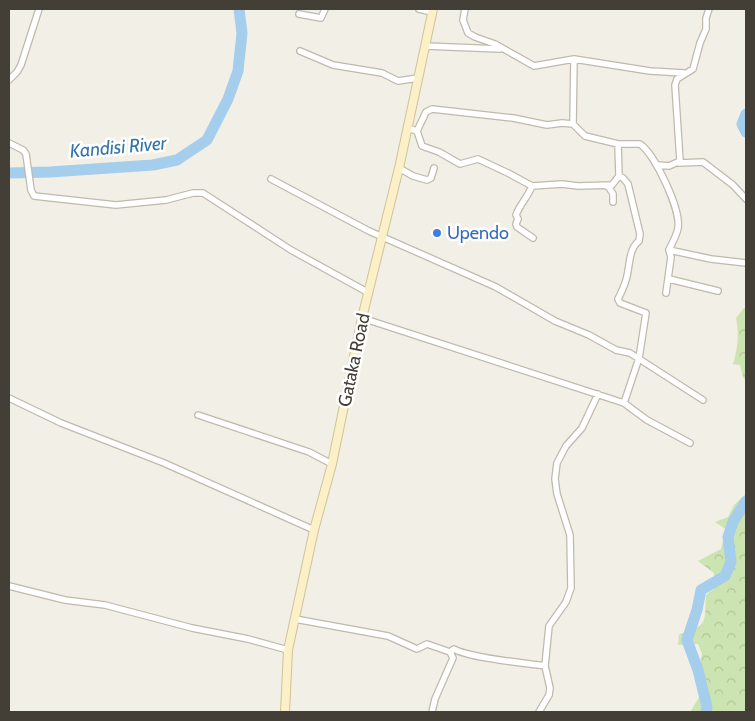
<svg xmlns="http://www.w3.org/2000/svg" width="755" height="721" viewBox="0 0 755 721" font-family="Cabin,sans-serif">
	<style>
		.forest { fill: url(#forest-crowns) }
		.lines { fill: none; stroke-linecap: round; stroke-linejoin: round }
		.river { stroke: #a5cdec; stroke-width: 11 }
		.street-casing { stroke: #c0b9ac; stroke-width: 8 }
		.secondary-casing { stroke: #cfc398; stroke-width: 10 }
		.street { stroke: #fff; stroke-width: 5.5 }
		.secondary { stroke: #fbf0c7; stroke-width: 8 }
		.shop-dot { fill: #3f7fe0; stroke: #fff; stroke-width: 2 }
		.labels { text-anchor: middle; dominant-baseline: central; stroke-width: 5; stroke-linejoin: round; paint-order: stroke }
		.shop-label { font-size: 18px; fill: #366cbe; stroke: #fff; text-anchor: start }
		.street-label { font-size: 18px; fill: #443f36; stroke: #fff }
		.water-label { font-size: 19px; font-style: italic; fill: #3575aa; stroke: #fff }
	</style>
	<defs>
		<pattern id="forest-crowns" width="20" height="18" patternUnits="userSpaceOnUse" patternTransform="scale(1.25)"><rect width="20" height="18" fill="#cbe4b1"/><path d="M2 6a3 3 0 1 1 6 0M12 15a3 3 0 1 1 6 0" fill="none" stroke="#b0c599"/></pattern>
	</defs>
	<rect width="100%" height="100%" fill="#f2efe6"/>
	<path class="forest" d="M744 308H746V381L743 377 740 365 733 364C738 348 739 333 736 318Z
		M746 463V712H690L700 696 696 678 702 654 698 644 678 645 679 635C709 624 704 624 706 595L714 589V573L698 561 721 549 723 541 733 534 715 522 728 517 734 505 745 495Z"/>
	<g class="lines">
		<path class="river" d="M746 114 742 124 746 132
			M9 173 50 172 153 165 177 160 207 140 228 99 238 71 242 33 239 9
			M706 712 707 707 698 670 687 640 697 610 701 590 725 576 731 562 728 537 733 522 746 501"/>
		<defs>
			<path id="street" d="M419 9 432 12
				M465 9 463 20 468 33 475 37 495 44 534 66 574 59 650 71 684 73
				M299 14 321 18 325 9
				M425 46 500 49
				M300 51 333 65 382 73 398 81 418 78
				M9 80 17 72 21 65 39 9
				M573 124 574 59
				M407 128 417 131 422 146 439 152 460 164 478 159 508 173 532 186 562 184 578 186 612 185 619 176
				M9 143 23 150 26 154 31 190 34 196 116 205 166 200 193 193H203L291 250 369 293
				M618 144H640C655 154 681 210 678 228 677 235 672 243 669 250L711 259 746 263
				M679 163 703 162 733 185 746 199
				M658 165 669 166 680 161 675 85 677 79 693 69 700 43 706 29V18L709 9
				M399 168 413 176 427 180 431 178 434 168
				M271 179 369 231 496 287 555 321 589 335 616 350 630 353 703 400
				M532 186C528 197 520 204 516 215L518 219 516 224 517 227 533 238
				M606 186H608L613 194V202
				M669 279 718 291
				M666 293 671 257 669 250
				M362 318 624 403 639 358 646 313 620 303 618 299C621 293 624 287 626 280 630 268 628 249 639 241L640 234 628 184 623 178 619 176 618 144 585 136 573 124 562 123 547 125 513 118 432 109 426 112 417 131
				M9 398 61 423 164 463 314 530
				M624 403 647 420 690 443
				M198 415 309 452 332 464
				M9 586 65 600 105 605 192 628 248 639 288 650
				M295 619 388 636 417 649 427 644 450 652 453 658 435 699 432 712
				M450 652 454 649C469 658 525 663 545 666
				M539 712 549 695 550 688 545 666 549 626 566 602 571 588 570 535 557 494 555 479 557 463 566 446 582 428 598 394"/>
			<path id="secondary" d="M285 712 288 650 314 530 332 464 362 318 399 168 433 9"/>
		</defs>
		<use href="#street" class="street-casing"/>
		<use href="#secondary" class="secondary-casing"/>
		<use href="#street" class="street"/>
		<use href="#secondary" class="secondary"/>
	</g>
	<circle class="shop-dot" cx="437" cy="233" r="5"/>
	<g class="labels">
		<g class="shop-label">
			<text x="447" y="233">Upendo</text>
		</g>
		<g class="street-label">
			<text transform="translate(354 360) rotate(-78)">Gataka Road</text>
		</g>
		<g class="water-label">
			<text transform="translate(118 147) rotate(-5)">Kandisi River</text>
		</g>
	</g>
	<rect width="755" height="721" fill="none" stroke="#443f36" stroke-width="20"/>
</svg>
